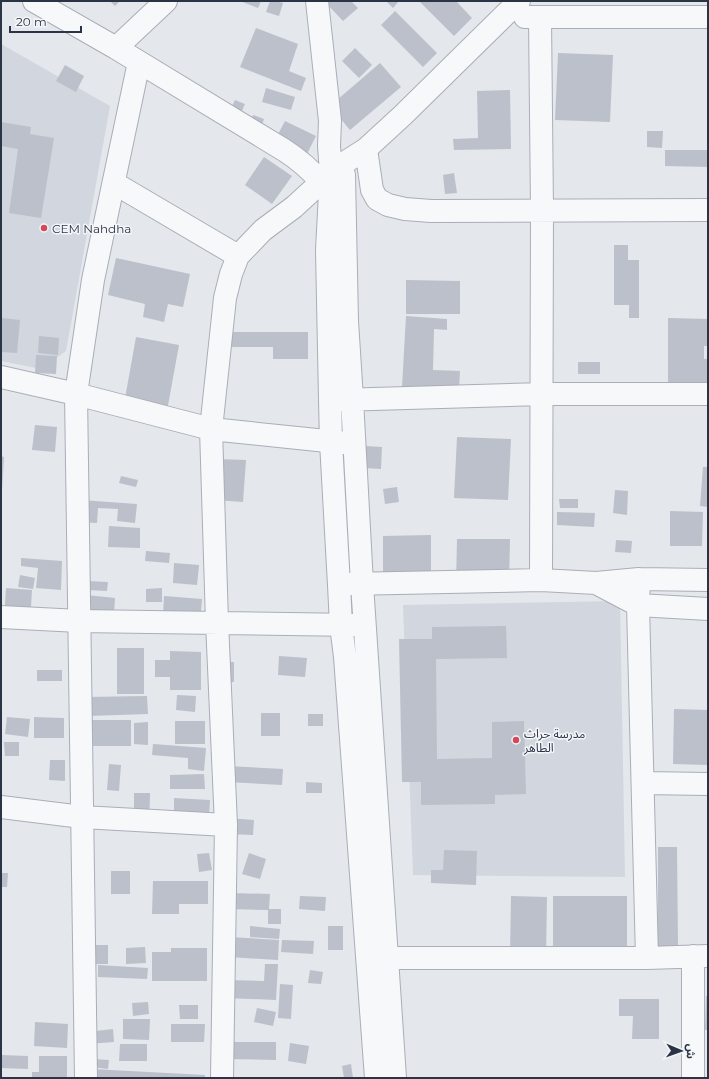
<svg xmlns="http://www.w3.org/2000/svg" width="709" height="1079" viewBox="0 0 709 1079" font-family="Montserrat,'Noto Sans Arabic',sans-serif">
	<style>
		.built { fill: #d2d6de }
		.building { fill: #bbc0ca }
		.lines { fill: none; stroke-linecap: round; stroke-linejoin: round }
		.minor-casing { stroke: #a9aeb7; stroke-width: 24 }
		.minor { stroke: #f7f8fa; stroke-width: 22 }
		.poi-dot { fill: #d1495b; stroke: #f4f6f9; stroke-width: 1.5 }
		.labels { text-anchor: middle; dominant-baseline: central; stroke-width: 3; stroke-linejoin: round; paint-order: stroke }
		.poi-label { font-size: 12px; fill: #2b3445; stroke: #f4f6f9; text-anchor: start }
	</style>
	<rect width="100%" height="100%" fill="#e4e7ec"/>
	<path class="built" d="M1 44 110 106 66 351 41 369 1 361Z
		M620 601 625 877 413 875 403 605Z"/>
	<path class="building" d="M110 1H120L115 6Z
		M240 1H261L258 8Z
		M270 1H276L283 3 279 16 266 12Z
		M326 1H351L358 8 343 21 325 2Z
		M386 1H399L393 8Z
		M419 1H456L472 18 454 36Z
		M395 11 437 53 423 67 381 25Z
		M256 28 298 44 289 71 306 78 301 91 240 67Z
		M355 48 372 65 359 78 342 61Z
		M558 53 613 55 610 122 555 120Z
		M380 63 401 87 350 130 330 106Z
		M65 65 84 76 76 92 56 81Z
		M266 88 295 97 291 110 262 102Z
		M510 90 511 149 454 150 453 139 478 138 477 91Z
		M235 100 245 104 237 122 227 117Z
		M253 115 264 119 259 133 248 129Z
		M285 121 316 136 306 156 275 140Z
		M1 122 31 127 30 134 54 138 41 218 9 213 18 149 1 146Z
		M647 131H663L662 148 647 147Z
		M665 150H708V167L665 166Z
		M264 157 292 176 272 204 245 185Z
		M454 173 457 193 445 194 443 175Z
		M614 245H628V260H639V318H629V305H614Z
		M116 258 190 274 183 307 168 304 164 322 143 317 145 304 108 295Z
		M406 280 460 281V314H406Z
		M406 316 447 319V330L434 329 433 370 460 371 459 390 402 387Z
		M1 318 20 320 17 353 1 352Z
		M668 318 708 319V346H704V359H708V392H668Z
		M230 332H308V359H273V347H229Z
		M39 336 59 338 58 355 38 353Z
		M136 337 179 345 167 411 124 404Z
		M36 355 57 356 56 374 35 373Z
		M578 362H600V374H578Z
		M35 425 57 427 55 452 32 450Z
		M457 437 511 439 508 500 454 498Z
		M365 446 382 447 381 469 364 468Z
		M1 456 4 457 2 490 1 489Z
		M217 459 246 460 243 502 215 500Z
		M703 467H708V507L700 506Z
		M121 476 138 480 136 487 119 483Z
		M397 487 399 502 385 504 383 489Z
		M615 490 628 491 627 515 613 513Z
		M559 499H578V508H560Z
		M81 500 137 504 135 523 117 521 118 509 98 508 97 523 79 522Z
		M670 511 703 512 702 546H670Z
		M557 512 595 513 594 527 557 525Z
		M109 526 140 528V548L108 547Z
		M431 535V588H383V536Z
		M457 539H510L509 584 456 583Z
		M616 540 632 541 631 553 615 552Z
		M146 551 170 553 169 563 145 561Z
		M21 558 62 561 61 590 36 588 38 568 21 566Z
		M174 563 199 565 197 585 173 583Z
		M20 575 35 578 33 589 18 587Z
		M88 581 108 582 107 591 87 590Z
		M6 588 32 590 30 622 4 621Z
		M162 588V602H146V589Z
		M86 595 115 598 114 613 85 611Z
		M164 596 202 599 199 633 163 615Z
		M506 626 507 658 436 659 437 759 492 758V722L524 721 526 794 495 795V804L421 805V782H402L399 639H432V627Z
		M117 648H144V694H117Z
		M170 651 201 652V690H170V677H155V660H170Z
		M279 656 307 658 305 677 278 675Z
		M222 662H234V682H222Z
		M37 670H62V681H37Z
		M177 695 196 696 195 712 176 710Z
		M147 696 148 714 88 716 87 697Z
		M674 709 708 710V765L673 764Z
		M261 713H280V736H261Z
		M308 714H323V726H308Z
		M7 717 30 719 28 737 5 734Z
		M34 717 64 718V738H34Z
		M89 720H131V746H89Z
		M175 721H205V744H175Z
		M148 722V745L134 744V723Z
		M4 742H19V756H5Z
		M153 744 206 748 204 771 188 769V758L152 755Z
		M50 760H65V781L49 780Z
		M109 764 121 765 119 791 107 790Z
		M227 766 283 769 282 785 226 782Z
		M204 774 205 789H170V775Z
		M306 782 322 783V793H306Z
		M134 793H150L149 831H134Z
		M174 798 210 800 208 833 174 813Z
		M227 818 254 820 253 835 226 834Z
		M658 847H677L678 946 658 947Z
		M444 850 477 851 476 885 431 883V870H443Z
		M209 853 212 870 199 872 197 854Z
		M249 853 266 859 260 879 242 874Z
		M111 871H130V894H111Z
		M1 873H8L7 887H1Z
		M153 881H208V904H179V914H152Z
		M230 893 270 894 269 909H281V924H268V910L230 909Z
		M300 896 326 897 325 911 299 909Z
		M511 896 547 897 546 959H510Z
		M553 896H627V958L553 957Z
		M250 926 280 929 279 939 250 937Z
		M328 926H343V950H328Z
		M230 937 279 940 278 960 229 957Z
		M282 940 314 941 313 954 281 952Z
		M90 945H108V964H90Z
		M145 947 146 963 126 964V948Z
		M171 948H207V981H152V952H171Z
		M265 964H278L276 1000 226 998 227 980 264 981Z
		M98 965 148 968 147 979 98 977Z
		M310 970 323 972 321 984 308 983Z
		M280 984 293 985 291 1019 278 1018Z
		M706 996H708V1030H705Z
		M619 999H659V1039H632L633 1016H619Z
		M148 1002 149 1014 133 1016 132 1003Z
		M179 1005H198V1019H180Z
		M257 1008 276 1012 273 1026 254 1022Z
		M123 1019H150L149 1040 123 1039Z
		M35 1022 68 1024 67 1048 34 1046Z
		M171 1024H205L204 1042H171Z
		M113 1029 114 1042 88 1044 87 1032Z
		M225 1042H276V1060L225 1059Z
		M290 1043 309 1046 306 1064 288 1061Z
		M120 1044H147V1061H119Z
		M1 1055 28 1056V1069L1 1068Z
		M39 1056H67V1078H32V1072H39Z
		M92 1059 109 1060 108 1069 91 1067Z
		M351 1064 353 1078H344L342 1066Z
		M92 1069 205 1075V1078H91Z"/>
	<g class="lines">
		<defs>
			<path id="minor" d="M34 1 116 48 284 150C298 159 310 169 321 182
				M317 1 330 121 329 146 331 173 327 250 330 400 331 442 339 585 341 625 345 657 376 1078
				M525 17H708
				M540 18 542 210 541 580
				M116 48 166 1
				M366 149 372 190 377 199 388 205 405 209 431 211 708 210
				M344 175 347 321 352 399 362 584 395 1078
				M114 183 238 256
				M1 377 76 394 211 429 346 443
				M339 400 542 394H708
				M639 579 638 605 647 958
				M596 583 638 605 708 609
				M348 584 541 580 596 583 639 579 708 580
				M1 617 79 621 355 625
				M643 783 708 784
				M1 807 82 817 226 825
				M693 956V1078
				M374 958H647L708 956
				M86 1078 76 394 93 280 139 62
				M222 1078 226 825 217 622 211 429 225 298 231 274 238 256 263 230 294 207 331 173 344 163 366 149 403 115 519 1"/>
		</defs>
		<use href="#minor" class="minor-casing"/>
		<use href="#minor" class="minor"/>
	</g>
	<g class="poi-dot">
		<circle cx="44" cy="228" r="4"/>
		<circle cx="516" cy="740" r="4"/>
	</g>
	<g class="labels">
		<g class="poi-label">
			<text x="52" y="228">CEM Nahdha</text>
			<text x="524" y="733">مدرسة حراث<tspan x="524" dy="14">الطاهر</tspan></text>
		</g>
	</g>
	<rect width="709" height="1079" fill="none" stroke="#2b3445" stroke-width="4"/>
	<g transform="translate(681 1051) rotate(92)" stroke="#f4f6f9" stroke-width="3" paint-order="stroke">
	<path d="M0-3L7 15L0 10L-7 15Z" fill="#2b3445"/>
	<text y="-6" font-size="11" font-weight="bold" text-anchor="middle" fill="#2b3445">ش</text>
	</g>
	<path d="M10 26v6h71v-6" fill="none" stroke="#2b3445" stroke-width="2"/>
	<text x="16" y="26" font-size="12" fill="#2b3445" stroke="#f4f6f9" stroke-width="3" paint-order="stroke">20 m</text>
</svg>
